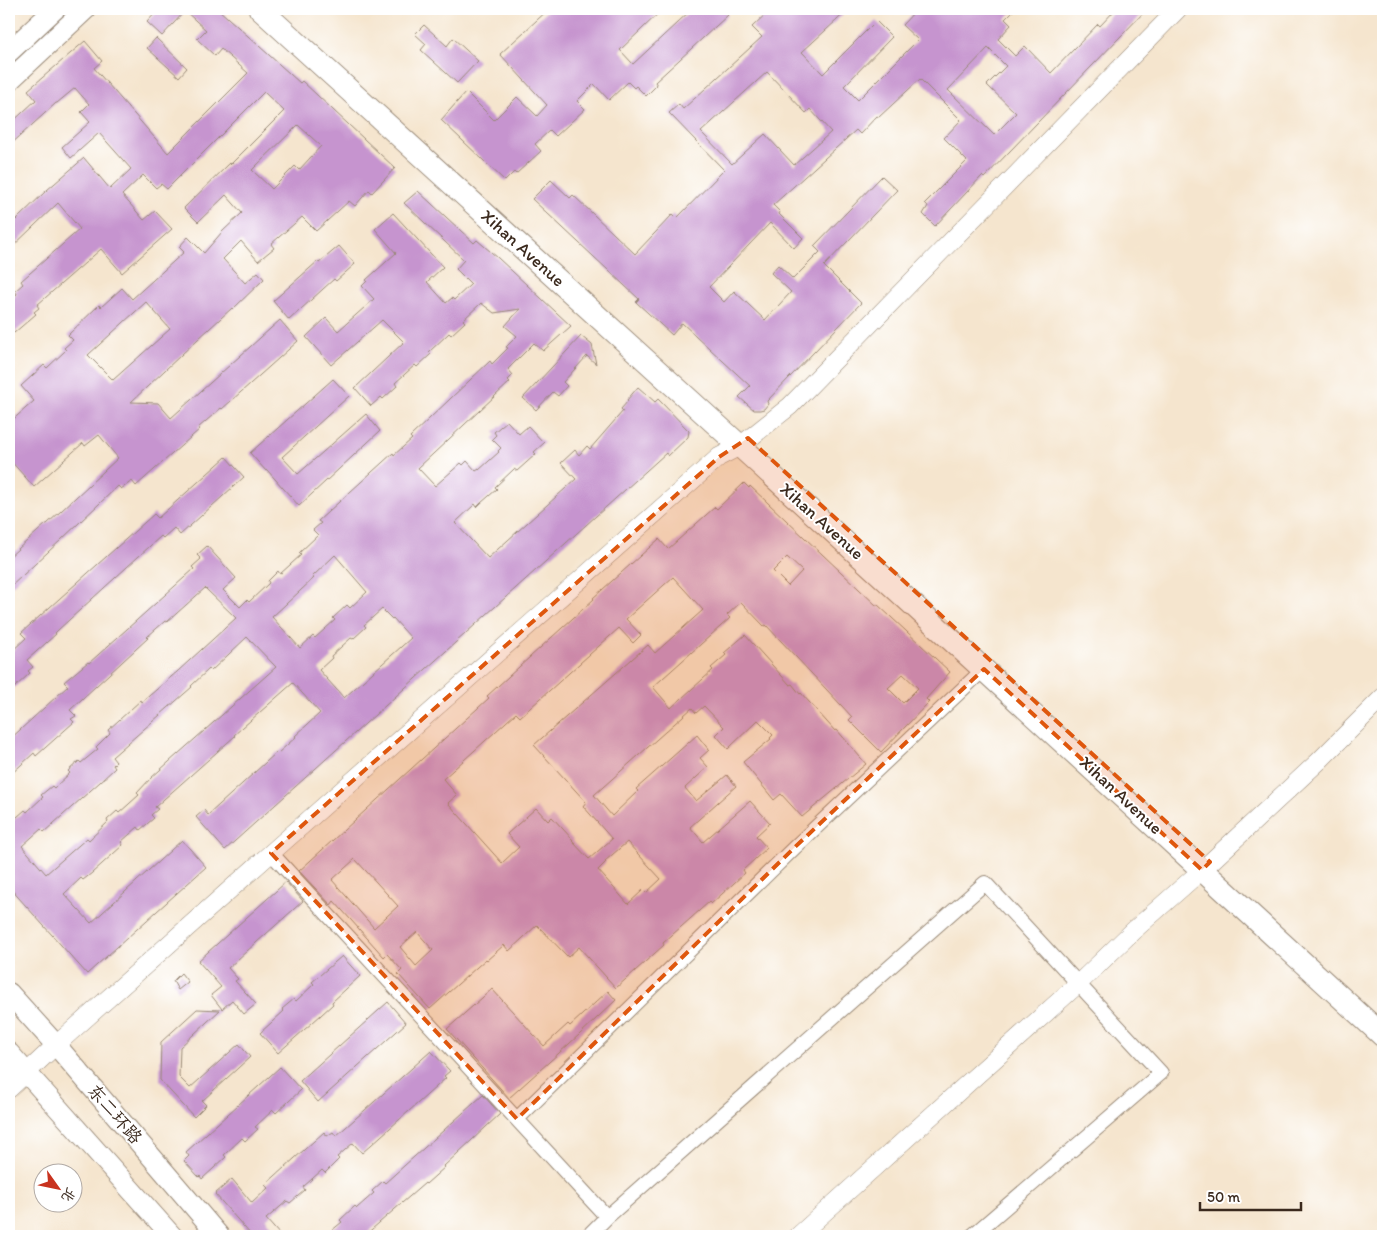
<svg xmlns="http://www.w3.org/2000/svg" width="1392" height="1245" viewBox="0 0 1392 1245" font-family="Itim,'LXGW WenKai TC',sans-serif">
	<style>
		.building { fill: #c694cf; fill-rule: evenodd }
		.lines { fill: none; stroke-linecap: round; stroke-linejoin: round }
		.minor-casing { stroke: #988876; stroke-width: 16 }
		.tertiary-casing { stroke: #988876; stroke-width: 19 }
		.secondary-casing { stroke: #988876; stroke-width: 22 }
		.primary-casing { stroke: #988876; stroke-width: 24 }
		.minor { stroke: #fff; stroke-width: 14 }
		.tertiary { stroke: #fff; stroke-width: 18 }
		.secondary { stroke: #fff; stroke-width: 20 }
		.primary { stroke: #fff; stroke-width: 22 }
		.marked { fill: #df570d; fill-opacity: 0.2; stroke: #df570d; stroke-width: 4; stroke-dasharray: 10 6; stroke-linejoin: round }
		.labels { text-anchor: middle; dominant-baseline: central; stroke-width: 4; stroke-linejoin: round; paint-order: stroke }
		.street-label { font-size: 18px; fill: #3b2a1e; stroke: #fff }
	</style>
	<rect width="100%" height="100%" fill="#fff"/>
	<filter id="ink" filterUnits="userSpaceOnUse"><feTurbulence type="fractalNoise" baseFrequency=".02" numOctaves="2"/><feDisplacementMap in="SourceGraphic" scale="10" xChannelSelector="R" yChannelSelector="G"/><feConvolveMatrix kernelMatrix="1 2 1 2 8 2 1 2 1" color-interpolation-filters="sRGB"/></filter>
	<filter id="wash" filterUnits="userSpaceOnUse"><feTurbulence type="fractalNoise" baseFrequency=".0096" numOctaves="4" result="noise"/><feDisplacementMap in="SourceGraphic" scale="20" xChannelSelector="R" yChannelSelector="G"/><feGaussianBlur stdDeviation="1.12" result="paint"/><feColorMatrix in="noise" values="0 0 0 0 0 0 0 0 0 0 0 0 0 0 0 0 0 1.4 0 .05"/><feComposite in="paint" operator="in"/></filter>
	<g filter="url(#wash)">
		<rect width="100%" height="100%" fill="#f5e5ce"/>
		<g id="blocks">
			<path class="building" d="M159 9H218L300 83 302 81 395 168 372 193 369 190 355 206 349 201 316 231 302 217 271 244 274 248 258 261 241 241 223 259 245 283 258 272 264 279 233 309 232 308 198 339 131 402 158 403 171 418 280 320 298 341 222 409 221 408 198 428 200 429 136 486 132 481 121 489 118 486 61 540 9 588V557L46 524H47L118 458 99 435 85 446 83 443 34 487 9 459V423L34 401 21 386 44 365 47 368 66 350 64 348 73 340 68 335 99 305 101 307 122 288 132 299 184 252 179 247 188 237 204 253 222 232 242 213 226 195 198 222 184 208 230 163 231 164 284 111 264 92 167 189 161 184 156 188 143 175 122 195 144 220 155 211 172 229 122 273 101 249 37 305 39 308 34 312 36 314 14 333 9 327V301L17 294 15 291 23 284 21 281 80 229 58 203 9 250V213L16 220 47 190 84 158 110 189 131 169 99 133 71 158 62 147 90 122 81 112 89 104 75 88 57 103H56L9 146V125L36 100 28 90 85 41 102 61 94 68 168 153 248 73 221 49 215 56 197 39 206 30 185 11 162 36 147 22ZM298 125 321 146 299 170 295 166 272 189 252 170ZM146 302 170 329 113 380 88 355Z
				M549 9H663L620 50 633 64 692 9H723L728 15 655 82 657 85 646 96 636 86 634 88 628 82 609 100 594 84 577 101 585 109 556 136 550 130 535 144 541 151 516 174 514 172 505 181 441 120 466 92 494 120 517 97 537 116 547 105 500 54Z
				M771 9H849L802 52 823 74 876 21 892 37 844 86 858 100 918 40 902 25 917 9H1015L1005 19 1011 25 998 39 1015 56 1025 46 1051 73 1098 24 1100 26 1116 9H1147L1010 151 984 178 982 176 935 226 923 214 928 206 925 203 967 161 944 138 961 120 920 79 879 117 877 116 860 134 856 130 773 205 780 212 779 214 803 238 794 248 770 223 709 287 724 302 734 291 765 320 791 292 771 273 778 265 793 279 820 252 814 246 882 176 897 190 824 266 861 303 767 401 768 404 764 409 760 410H754L739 397 750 386 682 323 672 335 636 302 639 299 532 199 551 180 570 198 573 195 635 254 673 214 677 218 724 170 669 113 679 104 683 109 762 37 752 27ZM988 48 1006 66 987 85 1016 113 994 135 948 90ZM767 72 806 113 810 109 831 132 794 165 765 134 732 164 701 132Z
				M424 25 447 46 453 38 478 61 457 83 421 50 426 44 415 34Z
				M156 38 187 68 179 77 147 48Z
				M418 191 474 243 477 240 498 258 571 326 543 351 534 343 508 369 513 375 508 380 510 382 418 468 435 486 461 463 463 465 467 461 476 471 479 469V470L499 452 498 451 501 448 492 439 496 435 494 432 507 421 519 434 528 426 544 443 534 452 536 454 517 471 514 469 495 487 497 489 481 503 477 507 475 504 455 523 488 558 576 479 561 463 575 450 579 455 587 446 590 449 623 411 621 409 628 401 627 400 638 387 655 402 658 399 689 431 688 437 668 456 666 453 225 850 196 817 204 810 208 815 277 752 278 753 296 737 295 736 320 713 293 683 234 735 235 736 155 807 158 809 151 815 154 818 140 830 138 827 121 842 123 845 92 873 83 880 81 878 64 894 91 923 182 840 206 867 87 974 9 887V824L25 810 27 812 43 797 41 795 52 786 54 788 70 773 68 771 79 761 81 763 98 749 96 747 110 733 108 730 141 700 142 702 178 671 236 618 205 588 167 622 165 621 147 637 148 638 70 710 76 716 71 719 74 722 36 756 34 753 9 776V740L68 686 64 682 88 662 89 663 194 569 192 567 201 559 197 555 207 546 236 578 223 590 240 607 247 600 249 602 269 583 268 581 278 571 280 574 301 555 299 553 318 535 313 530 321 523 318 521 393 453 394 455 412 439 410 437 490 361 492 364 508 348 506 347 517 336 505 326 520 309 494 313 481 303 463 320 465 322 451 335 449 333 429 352 431 354 417 367 415 365 395 383 397 386 383 399 381 397 371 406 355 388 404 342 382 320 331 365 306 337 326 318 338 331 374 299 362 286 367 281 366 280 396 253 375 229 393 213 443 267 427 282 446 303 452 298 454 300 471 284 456 269 464 260 404 203ZM335 555 367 592 350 608 347 605 333 618 335 620 315 638 313 636 300 648 272 617 314 578 312 577ZM382 609 392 619 393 618 411 638 344 698 319 670 332 658 331 656 351 638 353 639 366 627 364 625ZM247 637 276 667 151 778 137 793 139 795 119 813 117 811 107 820 108 822 89 840 87 838 46 874 22 846 41 829 44 832 100 782 115 768 113 765 116 762 112 757 192 687 191 686 209 669 211 671Z
				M339 246 355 264 336 281 334 279 289 320 273 301 318 261 319 263Z
				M581 336 592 345 596 364 587 356 563 382 567 386 558 396 553 392 536 410 523 398Z
				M333 379 349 396 282 457 298 474 366 414 380 431 299 506 267 470 266 471 250 453Z
				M226 457 244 477 180 535 174 528 163 538 161 536 58 630 55 633 56 634 27 660 33 667 28 671 30 673 14 688 9 683V658L13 654 11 652 26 638 21 633 154 514 158 518Z
				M744 483 749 488 750 486 877 606V604L950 672 926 699 929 702 881 752 849 720 852 717 841 705 766 625 764 626 741 602 727 615 730 618 653 687 671 708 713 670 711 668 726 655 724 653 745 635 790 685 792 684 800 694 801 693 835 731 837 730 866 764 802 817 781 794 774 800 743 762 771 739 770 738 773 735 758 720 728 749 716 735 724 727 704 706 696 713 692 708 594 795 612 816 638 791 636 789 697 735 709 750 700 758 708 767 685 788 696 801 727 775 736 786 690 827 703 842 750 801 770 823 756 836 767 848 743 870 745 873 711 904 709 902 663 943 664 945 616 988 579 947 568 957 537 925 509 951 504 945 487 960 486 959 430 1009 398 974 402 970 387 954 384 957 334 901 331 905 299 871 489 698 487 696 594 599 593 598 659 539 668 549 715 507 717 509ZM787 557 802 571 788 586 773 571ZM673 577 703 610 655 653 648 645 534 745 586 802 583 806 612 839 589 859 572 841 573 840 552 817 548 821 536 808 507 834 519 847 502 863 448 803 457 795 443 779 516 713 520 717 619 628 633 643 641 635 626 619ZM903 674 918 688 903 703 888 688ZM627 842 661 879 646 893 643 890 628 904 598 870 606 862 605 861ZM355 859 398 906 374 928 332 880ZM417 932 433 950 416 966 400 947Z
				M286 882 303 901 228 968 238 979 235 981 256 1004 244 1014 232 1000 222 1009 211 995 221 987 198 961Z
				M342 956 360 976 332 1002 333 1004 321 1015 278 1053 260 1033 284 1011 282 1009 294 999 296 1001 314 984 312 982Z
				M181 973 188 982 178 990 173 981Z
				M492 989 544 1046 568 1024 570 1026 608 991 616 1000 579 1035 509 1098 447 1029Z
				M388 1002 406 1023 318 1102 300 1081Z
				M197 1009 220 1010 180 1047 179 1077 190 1088 239 1044 250 1057 202 1101 206 1105 194 1117 160 1080 161 1042Z
				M431 1051 450 1071 444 1076 446 1078 362 1153 353 1143 337 1157 339 1159 325 1173 322 1170 303 1187 305 1190 290 1203 287 1201 266 1219 281 1236H252L215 1194 232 1179 252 1203 268 1188 265 1185 324 1132 327 1136 333 1132 336 1136Z
				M280 1067 301 1090 276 1113 273 1110 255 1127 258 1129 245 1141 242 1138 224 1155 226 1157 202 1179 200 1176 199 1177 184 1161 189 1156 186 1152Z
				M483 1095 500 1114 444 1166 445 1167 426 1184 425 1183 364 1236H325L342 1222 340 1220 355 1206 357 1208 374 1193 372 1191 383 1181 385 1183Z"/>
		</g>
	</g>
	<g filter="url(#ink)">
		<use href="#blocks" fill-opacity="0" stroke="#988876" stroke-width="1"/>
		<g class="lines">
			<defs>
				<path id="minor" d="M271 853 607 1217
					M517 1119 794 848 984 669
					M588 1236 607 1217 985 883 1161 1073 972 1236"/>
				<path id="tertiary" d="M9 1089 56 1045 271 853 719 457 740 446 790 406 1178 9
					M798 1236 1078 984 1133 931 1202 870 1319 761 1383 697"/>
				<path id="secondary" d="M9 52 55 9
					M9 81 86 9
					M9 993 56 1045 219 1236
					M9 1053 172 1236"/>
				<path id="primary" d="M260 9 740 446 1383 1036"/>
			</defs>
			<use href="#minor" class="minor-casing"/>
			<use href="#tertiary" class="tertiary-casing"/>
			<use href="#secondary" class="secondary-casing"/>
			<use href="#primary" class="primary-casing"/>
			<use href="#minor" class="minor"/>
			<use href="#tertiary" class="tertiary"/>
			<use href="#secondary" class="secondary"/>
			<use href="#primary" class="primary"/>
		</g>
	</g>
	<path class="marked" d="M748 438 1210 862 1202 870 984 669 794 848 517 1119 271 853 719 457Z"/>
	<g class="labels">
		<g class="street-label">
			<text transform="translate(523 248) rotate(42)">Xihan Avenue</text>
			<text transform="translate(822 521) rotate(42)">Xihan Avenue</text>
			<text transform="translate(1121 795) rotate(43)">Xihan Avenue</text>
			<text transform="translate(115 1114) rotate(49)">东二环路</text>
		</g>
	</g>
	<rect width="1392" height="1245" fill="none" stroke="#fff" stroke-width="30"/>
	<g transform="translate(58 1188) rotate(123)"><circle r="24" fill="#ffffff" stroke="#b1aaa5"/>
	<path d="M0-4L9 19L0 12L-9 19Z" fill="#c8321e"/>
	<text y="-8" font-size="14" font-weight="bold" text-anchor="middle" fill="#3b2a1e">北</text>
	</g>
	<path d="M1200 1202v8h101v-8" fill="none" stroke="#3b2a1e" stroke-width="2.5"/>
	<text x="1207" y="1202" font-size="15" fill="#3b2a1e" stroke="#ffffff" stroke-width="4" paint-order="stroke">50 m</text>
</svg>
